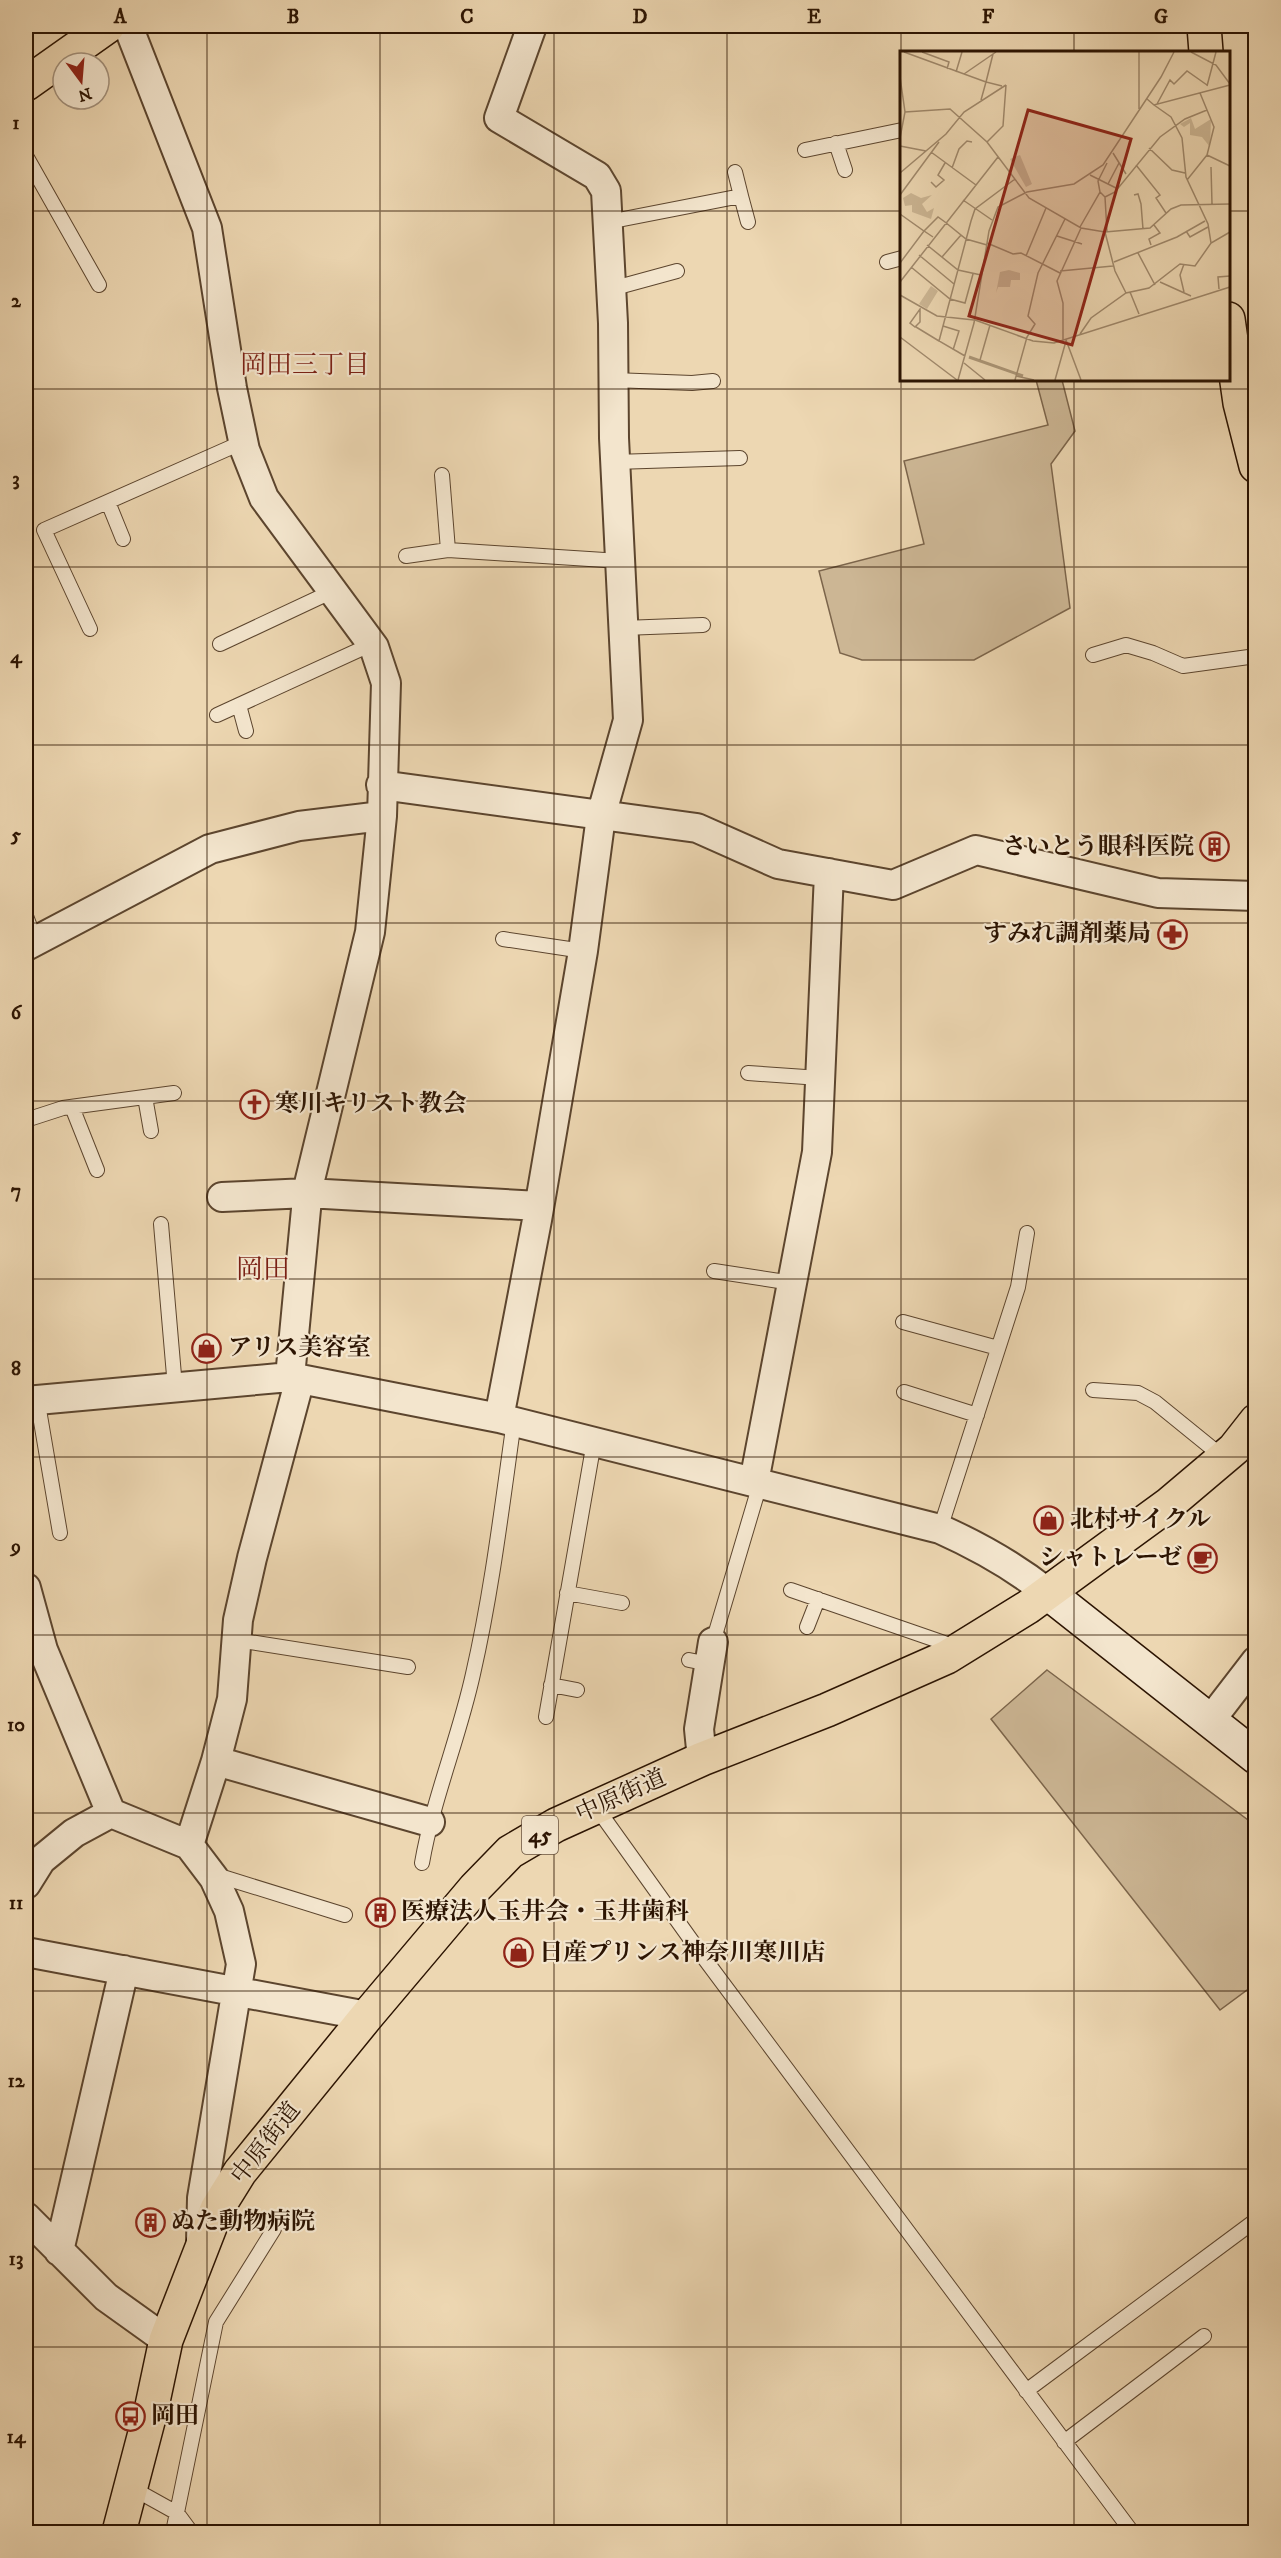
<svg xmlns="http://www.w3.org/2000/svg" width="1281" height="2558" viewBox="0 0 1281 2558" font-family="'IM FELL DW Pica','Noto Serif JP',serif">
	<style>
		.green { fill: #ccb694; stroke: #7c654b; stroke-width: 1.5 }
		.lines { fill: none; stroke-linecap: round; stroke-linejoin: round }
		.lane-casing { stroke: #5c452e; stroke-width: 16 }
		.street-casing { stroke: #5c452e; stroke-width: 32 }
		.secondary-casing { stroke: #2c1402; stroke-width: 36 }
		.primary-casing { stroke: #2c1402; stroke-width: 36 }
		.lane { stroke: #f3e5cd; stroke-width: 14 }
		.street { stroke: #f3e5cd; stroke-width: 28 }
		.secondary { stroke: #f3e5cd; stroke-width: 33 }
		.primary { stroke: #edd7b2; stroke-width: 33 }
		.grid { fill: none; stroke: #2c1402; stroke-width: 1.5; stroke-opacity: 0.55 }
		.labels { text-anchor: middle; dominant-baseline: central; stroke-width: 4.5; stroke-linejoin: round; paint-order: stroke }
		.shield { fill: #f3e5cd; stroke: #68533f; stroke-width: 1.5 }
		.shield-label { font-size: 22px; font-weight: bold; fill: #2c1402 }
		.poi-label { font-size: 24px; font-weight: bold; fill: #2c1402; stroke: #f3e5cd; text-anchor: start }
		.street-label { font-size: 24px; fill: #2c1402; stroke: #f3e5cd }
		.neighbourhood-label { font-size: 26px; fill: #7a1f14; stroke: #f3e5cd }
		.quarter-label { font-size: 27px; fill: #7a1f14; stroke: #f3e5cd }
		.inset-river { fill: none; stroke: #ab9576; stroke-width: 3 }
		.inset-road { fill: none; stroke: #a0896c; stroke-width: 1.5 }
		.view { fill: #8f2418; fill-opacity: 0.15; stroke: #8f2418; stroke-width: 3 }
		.inset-edge { fill: none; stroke: #2c1402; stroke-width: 3 }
		.neatline { fill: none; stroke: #2c1402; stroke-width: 2 }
		.grid-label { font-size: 20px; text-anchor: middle; font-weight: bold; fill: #2c1402 }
	</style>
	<rect width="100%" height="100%" fill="#edd7b2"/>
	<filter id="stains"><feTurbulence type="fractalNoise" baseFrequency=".00333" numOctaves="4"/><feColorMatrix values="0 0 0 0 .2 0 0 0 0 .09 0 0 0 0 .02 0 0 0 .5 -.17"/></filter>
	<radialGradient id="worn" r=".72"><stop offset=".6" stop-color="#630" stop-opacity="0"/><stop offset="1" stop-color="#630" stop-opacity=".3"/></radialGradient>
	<path class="green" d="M1036 380H1062L1075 431 1051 464 1070 608 974 660H862L840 653 819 571 924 544 904 461 1048 425Z
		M1047 1670 1252 1823 1255 1829V1984L1220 2010 991 1719Z"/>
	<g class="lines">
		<defs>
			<path id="lane" d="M836 143 845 170
				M805 150 902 130
				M26 156 99 285
				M735 172 741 196
				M608 222 741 196 748 222
				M887 262 902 258
				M611 289 677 271
				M613 380 692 383 713 381
				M615 462 740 458
				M442 475 448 550 620 561
				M108 502 123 539
				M406 556 448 550
				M623 628 703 625
				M90 629 44 530 243 442
				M220 644 333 591
				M1093 655 1126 645 1153 653 1183 666 1256 656
				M239 705 246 731
				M217 715 372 644
				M26 916 35 940
				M503 939 583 951
				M748 1073 820 1078
				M145 1097 151 1131
				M72 1107 97 1170
				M26 1120 63 1108 174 1093
				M161 1224 175 1387
				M714 1271 792 1283
				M903 1322 998 1348
				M1093 1390 1138 1393 1155 1402 1224 1458
				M904 1392 977 1415
				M37 1398 60 1533
				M940 1529 1018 1287 1027 1233
				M791 1590 959 1648
				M567 1593 622 1603
				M807 1627 818 1599
				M237 1640 408 1667
				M713 1642 760 1484
				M689 1660 709 1664
				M551 1685 577 1690
				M546 1717 594 1442
				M596 1807 704 1958 1132 2532
				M422 1863C433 1799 459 1738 473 1674 492 1591 502 1506 514 1421
				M213 1874 345 1915
				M1026 2391 1256 2220
				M1064 2442 1204 2336
				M132 2488 177 2513 191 2532
				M173 2532 216 2322 274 2229"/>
			<path id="street" d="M128 26 207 228 232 388 245 450 264 498 374 647 386 683 382 816 370 932 308 1188 290 1377
				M381 785 697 828 778 864 893 885 976 850 1158 893 1256 896
				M26 946 210 849 299 826 382 816
				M222 1197 307 1193 539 1206
				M26 1401 290 1377 499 1418 940 1529C978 1546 1015 1567 1048 1593
				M499 1418 537 1220 583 951 601 816 628 720 614 438 613 323 606 191 597 176 499 118 532 26
				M754 1482 817 1152 829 873
				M26 1588 43 1650 111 1813 189 1845
				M1209 1722 1256 1661
				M702 1759 699 1729 713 1642
				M216 1761 430 1822
				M26 1884 41 1860 74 1833 111 1813
				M26 1952 367 2016
				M26 2217 106 2297 166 2340
				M201 2242 202 2198 241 1964 229 1911 214 1878 189 1845 216 1761 232 1699 238 1620 252 1558 300 1379
				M59 2251 124 1970"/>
			<path id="secondary" d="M1048 1593 1256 1757"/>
			<path id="primary" d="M1204 26 1206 52
				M26 84 108 26
				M1228 319 1240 403 1256 466
				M119 2532 152 2406 166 2340 217 2209 240 2172 367 2016 475 1888 510 1852 556 1825 702 1759 827 1710 947 1657 1028 1607 1169 1504 1234 1449 1256 1421"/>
		</defs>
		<use href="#lane" class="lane-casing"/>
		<use href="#street" class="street-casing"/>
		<use href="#secondary" class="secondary-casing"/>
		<use href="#primary" class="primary-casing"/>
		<use href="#lane" class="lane"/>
		<use href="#street" class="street"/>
		<use href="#secondary" class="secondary"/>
		<use href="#primary" class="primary"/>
	</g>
	<path class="grid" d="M207 26V2532M380 26V2532M554 26V2532M727 26V2532M901 26V2532M1074 26V52M26 211H902M1228 211H1256M1074 380V2532M26 389H1256M26 567H1256M26 745H1256M26 923H1256M26 1101H1256M26 1279H1256M26 1457H1256M26 1635H1256M26 1813H1256M26 1991H1256M26 2169H1256M26 2347H1256"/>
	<defs>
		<symbol id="building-ring" viewBox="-11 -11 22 22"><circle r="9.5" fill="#f3e5cd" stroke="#8f2418" stroke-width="1.5"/><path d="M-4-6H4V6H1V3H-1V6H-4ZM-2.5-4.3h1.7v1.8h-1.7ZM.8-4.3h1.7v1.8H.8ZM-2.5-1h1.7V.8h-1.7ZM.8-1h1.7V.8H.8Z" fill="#8f2418"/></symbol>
		<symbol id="pharmacy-ring" viewBox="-11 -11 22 22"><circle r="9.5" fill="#f3e5cd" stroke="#8f2418" stroke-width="1.5"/><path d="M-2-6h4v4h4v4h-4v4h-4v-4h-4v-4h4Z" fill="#8f2418"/></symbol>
		<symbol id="church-ring" viewBox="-11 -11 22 22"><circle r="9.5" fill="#f3e5cd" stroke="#8f2418" stroke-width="1.5"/><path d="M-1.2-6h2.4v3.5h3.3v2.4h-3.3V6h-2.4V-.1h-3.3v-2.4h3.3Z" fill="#8f2418"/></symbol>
		<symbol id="shop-ring" viewBox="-11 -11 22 22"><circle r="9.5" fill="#f3e5cd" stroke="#8f2418" stroke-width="1.5"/><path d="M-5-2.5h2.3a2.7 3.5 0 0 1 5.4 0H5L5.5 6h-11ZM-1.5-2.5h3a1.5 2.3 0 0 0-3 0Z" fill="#8f2418"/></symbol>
		<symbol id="cafe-ring" viewBox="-11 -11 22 22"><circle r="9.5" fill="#f3e5cd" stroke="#8f2418" stroke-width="1.5"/><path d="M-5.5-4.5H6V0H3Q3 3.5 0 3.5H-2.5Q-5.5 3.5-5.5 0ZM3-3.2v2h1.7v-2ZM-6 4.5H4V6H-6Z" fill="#8f2418"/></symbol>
		<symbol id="bus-ring" viewBox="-11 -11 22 22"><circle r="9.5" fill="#f3e5cd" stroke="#8f2418" stroke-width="1.5"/><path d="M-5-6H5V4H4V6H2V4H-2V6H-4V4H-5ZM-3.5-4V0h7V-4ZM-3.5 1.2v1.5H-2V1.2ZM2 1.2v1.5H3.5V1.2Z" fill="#8f2418"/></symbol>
	</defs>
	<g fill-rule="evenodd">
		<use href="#building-ring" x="1198" y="830" width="33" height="33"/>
		<use href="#pharmacy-ring" x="1156" y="918" width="33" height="33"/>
		<use href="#church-ring" x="238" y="1088" width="33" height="33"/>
		<use href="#shop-ring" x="190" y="1332" width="33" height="33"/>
		<use href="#shop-ring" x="1032" y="1504" width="33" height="33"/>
		<use href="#cafe-ring" x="1186" y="1542" width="33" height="33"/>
		<use href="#building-ring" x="364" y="1896" width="33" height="33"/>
		<use href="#shop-ring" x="502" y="1936" width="33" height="33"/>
		<use href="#building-ring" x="134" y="2206" width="33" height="33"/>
		<use href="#bus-ring" x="114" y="2400" width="33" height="33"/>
	</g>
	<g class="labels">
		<rect class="shield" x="522" y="1816" width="36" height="38" rx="4.5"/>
		<g class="shield-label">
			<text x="540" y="1835">45</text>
		</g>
		<g class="poi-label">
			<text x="1194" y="847" text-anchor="end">さいとう眼科医院</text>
			<text x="1151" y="934" text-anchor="end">すみれ調剤薬局</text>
			<text x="275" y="1104">寒川キリスト教会</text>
			<text x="228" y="1348">アリス美容室</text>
			<text x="1070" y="1520">北村サイクル</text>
			<text x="1182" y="1558" text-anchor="end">シャトレーゼ</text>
			<text x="401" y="1912">医療法人玉井会・玉井歯科</text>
			<text x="539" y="1953">日産プリンス神奈川寒川店</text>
			<text x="171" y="2222">ぬた動物病院</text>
			<text x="151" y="2416">岡田</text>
		</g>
		<g class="street-label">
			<text transform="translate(621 1796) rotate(-24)">中原街道</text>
			<text transform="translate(266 2143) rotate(-52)">中原街道</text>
		</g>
		<g class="neighbourhood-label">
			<text x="305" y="365">岡田三丁目</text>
		</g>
		<g class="quarter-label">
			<text x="263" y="1270">岡田</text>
		</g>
	</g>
	<g transform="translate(900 51)">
		<rect width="330" height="330" fill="#edd7b2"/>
		<path d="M291 67 295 78 311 68 310 96 302 86 290 84V72L284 76 280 73ZM120 104 132 133 126 136 110 108ZM11 142 21 147 32 144 22 153 27 161 34 157 31 168 12 161V154L5 155 3 147ZM109 219 120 222V229H111L110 236H98L96 242 100 221ZM31 235 38 240 27 258 19 253Z" fill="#ccb694"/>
		<path class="inset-river" d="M69 306 123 325"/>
		<path class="inset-road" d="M4 1 86 31 81 49M22 1 49 11 47 18M291 1 316 14 330 33M93 3 86 31 102 35M56 21 62 1M64 23 96 1M0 26 5 61 0 87M307 35 316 1M300 42 314 76 307 104 330 115M247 48 254 54 330 34M257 53 270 29 274 33 287 20 307 34M254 54 271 66 282 87 286 126 308 173 311 192M239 58V1M5 61 50 58 87 91 129 147 181 177 205 181 250 177 271 158 281 154 330 153M87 91 103 75 106 34M0 95 26 100M249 97 272 119 285 122M31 101 76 134M213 102 226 123M236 114 260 144 256 147 266 162M311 116 312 153M52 117 59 98 67 90 72 91M0 122 46 83 64 61 106 34M190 124 218 138M287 129 307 104M31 131 36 136 44 129 38 124 45 112M208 133 219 112M200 141 205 146 207 181M0 144 39 91M234 144 238 143 241 153 243 178M205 146 215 141 260 86 285 68 307 59M63 149 92 169M0 163 24 180 38 166 45 171M45 171 66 188 87 194M180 176 200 141 198 130 207 112M286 180 290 186 308 176M205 181 215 220 226 242M157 185 182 193M87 192 113 203 121 202 160 222M27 194 58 219 81 224M251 194 249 188 260 182 254 174M238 202 255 234M19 204 54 233M126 205 146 157M42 206 61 184M214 211 277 186 305 170M0 212 24 180 33 186M284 213 280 224 284 241M11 216 50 248 65 252 73 223M160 220 213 215M0 231 98 106M260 231 291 245M319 238 318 226 330 225M230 241 239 263M0 244 37 265 74 269M20 258V271L15 276 10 272ZM75 269 133 290 154 292 330 236M43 275 59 280 53 299M16 276 39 290M180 283 191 267 226 242 249 237 280 213 295 215 311 192 330 181M0 286 57 329M163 289V252L157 230 181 177M166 289 181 329M65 305 39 290 71 170 75 158 115 128M80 309 90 274M64 312 85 329M116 325 134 329M58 329 74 272 89 180 98 156 127 141 174 133 203 114 261 26 274 1M115 329 127 286 135 273 128 265 138 222 165 168M155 329 166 290"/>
		<path class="view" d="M128 59 231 88 172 294 69 265Z"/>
		<rect width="330" height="330" class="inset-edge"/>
	</g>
	<rect width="1281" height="2558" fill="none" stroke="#edd7b2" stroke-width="66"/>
	<g transform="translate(81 81) rotate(164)"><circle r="28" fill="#f3e5cd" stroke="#a3917c" stroke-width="1.5"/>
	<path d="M0-4.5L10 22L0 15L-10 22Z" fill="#8f2418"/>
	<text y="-9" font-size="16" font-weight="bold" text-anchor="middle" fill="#2c1402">N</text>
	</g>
	<rect x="33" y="33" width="1215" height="2492" class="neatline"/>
	<g class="grid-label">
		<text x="120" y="23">A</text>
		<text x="293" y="23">B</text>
		<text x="467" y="23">C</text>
		<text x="640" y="23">D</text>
		<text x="814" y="23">E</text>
		<text x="988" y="23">F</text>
		<text x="1161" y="23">G</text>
		<text x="16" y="129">1</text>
		<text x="16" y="307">2</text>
		<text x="16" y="485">3</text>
		<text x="16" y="663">4</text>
		<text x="16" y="841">5</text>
		<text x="16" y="1019">6</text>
		<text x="16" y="1197">7</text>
		<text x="16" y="1375">8</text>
		<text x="16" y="1553">9</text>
		<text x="16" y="1731">10</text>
		<text x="16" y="1909">11</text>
		<text x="16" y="2087">12</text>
		<text x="16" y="2265">13</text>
		<text x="16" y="2443">14</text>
	</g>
	<rect width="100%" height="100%" filter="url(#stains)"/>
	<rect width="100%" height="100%" fill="url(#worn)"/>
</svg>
